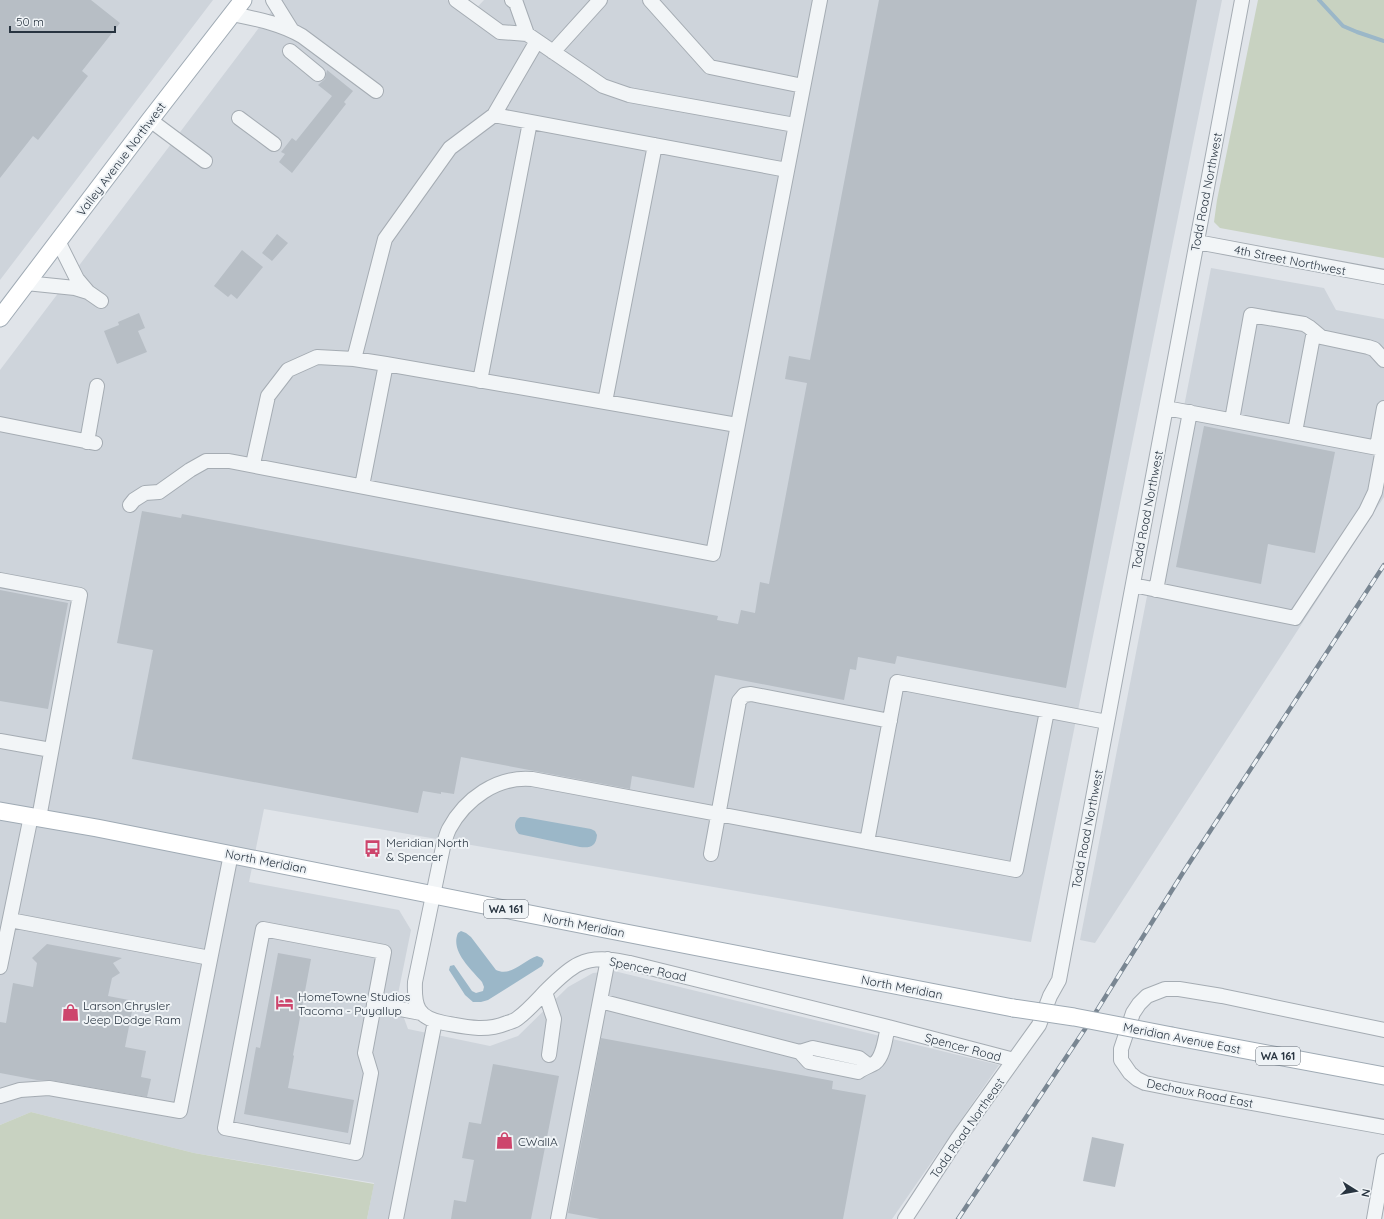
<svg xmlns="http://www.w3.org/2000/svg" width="1384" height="1219" viewBox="0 0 1384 1219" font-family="Quicksand,sans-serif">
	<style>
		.built { fill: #ced4db }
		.green { fill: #c8d2c1 }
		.water { fill: #9bb7c8 }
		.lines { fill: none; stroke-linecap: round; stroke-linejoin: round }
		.stream { stroke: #9bb7c8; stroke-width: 4 }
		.building { fill: #b7bec5 }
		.minor-casing { stroke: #a5acb3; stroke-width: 16 }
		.major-casing { stroke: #9faab4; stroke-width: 19 }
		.minor { stroke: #f2f5f7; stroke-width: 14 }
		.major { stroke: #fff; stroke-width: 17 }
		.rail-casing { stroke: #798692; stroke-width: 4.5 }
		.rail { stroke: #eff3f6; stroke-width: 3; stroke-dasharray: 9; stroke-linecap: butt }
		.major-bridge-casing { stroke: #9faab4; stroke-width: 19; stroke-linecap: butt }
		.major-bridge { stroke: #fff; stroke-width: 17 }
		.labels { text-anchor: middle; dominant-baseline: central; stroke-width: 4; stroke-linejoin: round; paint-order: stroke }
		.shield { fill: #eff3f6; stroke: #646d77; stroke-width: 1 }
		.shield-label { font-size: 11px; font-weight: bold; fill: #283440 }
		.street-label { font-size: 12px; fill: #283440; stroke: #eff3f6 }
		.poi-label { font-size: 12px; fill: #283440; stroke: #eff3f6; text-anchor: start }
	</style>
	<rect width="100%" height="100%" fill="#e0e4e9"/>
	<path class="built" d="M0 0H213L0 280Z
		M280 0H447L469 16 484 0H1222L1031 942 264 809 249 882 399 910 411 930 397 999 408 1029 490 1046 518 1036 568 987 593 973 614 971 999 1065 892 1219H367L374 1183 194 1153 31 1112 0 1125V370Z
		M1211 268 1324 288 1336 310 1384 319V497L1095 943 1080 940Z"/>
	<path class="green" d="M1258 0H1384V258L1220 228 1214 222 1217 200Z
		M31 1112 194 1153 374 1184 367 1219H0V1125Z"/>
	<path class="water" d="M520 817H524L591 829 595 831 597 835C596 847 590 848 580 847L519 834C514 829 513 822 520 817Z
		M461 931 466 933 471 937 496 970C511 977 523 961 537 956L542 958 544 961 542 966 488 1000 481 1002H473L465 995 449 970 450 966 454 965 472 991 476 993 483 991 484 987 482 982C471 969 450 951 458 933Z"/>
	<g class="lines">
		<path class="stream" d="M1319 0 1343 26 1357 32 1384 41"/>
	</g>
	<path class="building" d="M0 0H91L120 23 82 71 88 76 38 140 33 136 0 178Z
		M879 0H1197L1066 688 897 656 895 664 858 657 856 670 850 669 844 700 715 675 694 788 632 776 630 789 461 757 454 794 441 792V794L423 791 418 813 132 759 153 650 117 643 142 511 181 518 182 514 718 616 717 620 738 624 741 610 755 613 760 582 769 584 807 383 785 379 789 356 810 360Z
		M327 70 353 91 344 102 346 104 292 173 279 162 285 154 281 152 292 138 296 141 332 96 318 85 325 79Z
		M277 234 288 243 272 261 262 253Z
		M242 250 263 267 237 299 231 294 228 297 214 286Z
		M139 313 145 328 138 331 147 352 117 364 104 331 119 325 118 322Z
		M1204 426 1335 452 1315 553 1268 544 1261 584 1176 567Z
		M0 590 68 603 48 709 0 701Z
		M47 944 122 958 113 963 120 973 112 978 108 996 134 1001 125 1047 146 1051 141 1077 151 1079 147 1097 50 1080H37L0 1073V1022L6 1023 13 983 33 987 37 963 32 958Z
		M278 953 311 959 293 1055 294 1056 288 1088 354 1100 348 1133 244 1114 256 1047 260 1048Z
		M601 1038 833 1081 832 1089 866 1095 843 1219H600L568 1213Z
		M493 1064 559 1076 531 1219H451L454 1200 466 1202 474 1160 462 1158 469 1122 481 1124Z
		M1092 1137 1124 1144 1115 1187 1083 1181Z"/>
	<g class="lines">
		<defs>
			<path id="minor" d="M273 0 291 29
				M456 0 500 32 527 34 603 86 629 95 795 125
				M512 0 516 3 527 34
				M650 0 710 67 803 86
				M232 14C256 19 280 23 302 36L376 91
				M290 51 318 74
				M553 52 600 0
				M494 115 787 170
				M239 118 274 144
				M150 120 205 161
				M58 241 77 279 88 292 101 301
				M1197 242 1384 277
				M26 283 75 288 88 292
				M354 359 385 239 450 148 494 115 537 41
				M480 381 530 122
				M605 402 655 145
				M1232 420 1251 315 1304 324 1309 327 1321 337 1368 347 1374 349 1384 360
				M0 424 95 443
				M1295 432 1314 331
				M87 442 97 386
				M1377 447 1384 408
				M253 464 268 396 288 370 317 357 354 359 386 364 737 425
				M362 486 386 364
				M130 505 134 500 145 493 159 492 190 470 206 461H229L713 554 820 0
				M0 580 80 595 39 818
				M1133 585 1295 618 1366 511 1375 492 1383 449 1166 408
				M1156 590 1190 412
				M0 741 51 750
				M867 842 897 682 1107 722
				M711 854 739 701 744 695 751 694 890 721
				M10 920 210 958
				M263 929 384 952 365 1053 371 1073 356 1153 225 1128Z
				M0 967 31 816
				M545 992 554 1019 549 1055
				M600 1001 800 1052 809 1062 858 1072C863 1068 870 1066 875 1063 884 1056 885 1038 888 1027
				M374 1004 421 1013
				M1384 1030 1222 996 1179 989H1165L1147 996 1139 1004 1133 1013 1121 1049V1060L1130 1073 1137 1079 1145 1083 1180 1090 1384 1127
				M800 1052 813 1048 859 1058 868 1065
				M1014 1060 888 1027 630 963C613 960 596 956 579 964 568 969 557 980 548 989 539 998 529 1010 518 1018 515 1021 510 1022 507 1023 485 1032 466 1027 444 1023 417 1018 414 1006 415 982L443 847C445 841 446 835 449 829 465 799 497 776 532 779L1016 870 1047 711
				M0 1096 20 1090 49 1088 180 1111 231 854
				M396 1219 435 1021
				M558 1219 608 959
				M905 1219 958 1138 1039 1025 1050 996 1059 980 1242 0
				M1374 1219 1384 1161"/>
			<path id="major" d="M0 318 150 120 243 0
				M0 811 97 828 600 928 1013 1008
				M1172 1036 1384 1076"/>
		</defs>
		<use href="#minor" class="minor-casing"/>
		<use href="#major" class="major-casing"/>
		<use href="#minor" class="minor"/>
		<use href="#major" class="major"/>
		<defs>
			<path id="rail" d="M958 1219 1089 1023 1184 871 1384 565"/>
		</defs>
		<use href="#rail" class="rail-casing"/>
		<use href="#rail" class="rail"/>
		<defs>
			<path id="major-bridge" d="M1013 1008 1074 1017 1172 1036"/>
		</defs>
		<use href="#major-bridge" class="major-bridge-casing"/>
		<use href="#major-bridge" class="major-bridge"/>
	</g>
	<defs>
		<symbol id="bus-bare" viewBox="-9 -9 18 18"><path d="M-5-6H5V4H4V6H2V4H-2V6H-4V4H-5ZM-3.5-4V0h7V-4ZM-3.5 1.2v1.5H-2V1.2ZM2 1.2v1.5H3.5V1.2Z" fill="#cd456c" stroke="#eff3f6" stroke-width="2.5" paint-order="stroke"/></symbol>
		<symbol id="hotel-bare" viewBox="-9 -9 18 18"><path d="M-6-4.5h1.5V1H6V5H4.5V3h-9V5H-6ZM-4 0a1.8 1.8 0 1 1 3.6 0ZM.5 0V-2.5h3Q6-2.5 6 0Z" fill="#cd456c" stroke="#eff3f6" stroke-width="2.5" paint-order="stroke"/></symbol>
		<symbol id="shop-bare" viewBox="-9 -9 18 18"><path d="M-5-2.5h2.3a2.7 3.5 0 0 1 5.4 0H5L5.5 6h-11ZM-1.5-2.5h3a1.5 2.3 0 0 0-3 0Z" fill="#cd456c" stroke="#eff3f6" stroke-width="2.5" paint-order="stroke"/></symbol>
	</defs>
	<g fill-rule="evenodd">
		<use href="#bus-bare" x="360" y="836" width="25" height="25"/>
		<use href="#hotel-bare" x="272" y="990" width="25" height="25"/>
		<use href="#shop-bare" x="58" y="1000" width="25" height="25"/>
		<use href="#shop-bare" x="492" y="1128" width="25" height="25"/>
	</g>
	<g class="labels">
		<g class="shield">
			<rect x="484" y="900" width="44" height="18" rx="3"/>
			<rect x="1256" y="1047" width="44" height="18" rx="3"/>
		</g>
		<g class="shield-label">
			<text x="506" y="909">WA 161</text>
			<text x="1278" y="1056">WA 161</text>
		</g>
		<g class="street-label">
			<text transform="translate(121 159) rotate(-53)">Valley Avenue Northwest</text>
			<text transform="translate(1206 192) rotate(-79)">Todd Road Northwest</text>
			<text transform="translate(1290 260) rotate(11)">4th Street Northwest</text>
			<text transform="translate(1147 510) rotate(-79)">Todd Road Northwest</text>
			<text transform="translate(1087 829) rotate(-79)">Todd Road Northwest</text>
			<text transform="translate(266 861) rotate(11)">North Meridian</text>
			<text transform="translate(584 925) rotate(11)">North Meridian</text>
			<text transform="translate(648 969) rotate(12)">Spencer Road</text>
			<text transform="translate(902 987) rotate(11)">North Meridian</text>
			<text transform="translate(1182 1038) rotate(11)">Meridian Avenue East</text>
			<text transform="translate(963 1047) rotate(15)">Spencer Road</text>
			<text transform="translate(1200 1093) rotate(11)">Dechaux Road East</text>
			<text transform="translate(967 1128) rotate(-55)">Todd Road Northeast</text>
		</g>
		<g class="poi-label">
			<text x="386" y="842">Meridian North<tspan x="386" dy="14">&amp; Spencer</tspan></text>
			<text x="298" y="996">HomeTowne Studios<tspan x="298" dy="14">Tacoma - Puyallup</tspan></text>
			<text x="83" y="1005">Larson Chrysler<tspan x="83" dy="14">Jeep Dodge Ram</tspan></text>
			<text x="518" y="1141">CWallA</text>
		</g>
	</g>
	<g transform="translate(1356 1191) rotate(101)" stroke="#eff3f6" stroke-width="3" paint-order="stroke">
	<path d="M0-3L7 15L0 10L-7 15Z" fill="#283440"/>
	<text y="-6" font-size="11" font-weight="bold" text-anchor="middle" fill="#283440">N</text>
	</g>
	<path d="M10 26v6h105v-6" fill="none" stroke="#283440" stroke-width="2"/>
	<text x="16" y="26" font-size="12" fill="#283440" stroke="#eff3f6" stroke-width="3" paint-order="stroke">50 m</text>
</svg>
